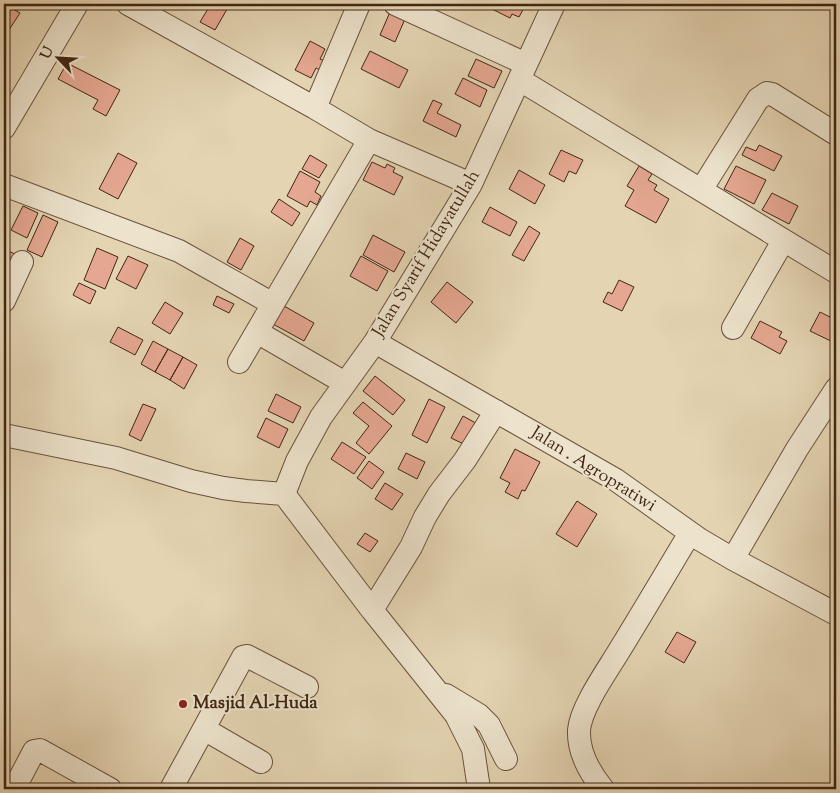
<svg xmlns="http://www.w3.org/2000/svg" width="840" height="793" viewBox="0 0 840 793" font-family="'Sorts Mill Goudy',serif">
	<style>
		.building { fill: #e5a791; stroke: #412613 }
		.lines { fill: none; stroke-linecap: round; stroke-linejoin: round }
		.minor-casing { stroke: #6a523b; stroke-width: 24 }
		.minor { stroke: #ede3cd; stroke-width: 22 }
		.poi-dot { fill: #8f2418; stroke: #ede3cd; stroke-width: 2 }
		.labels { text-anchor: middle; dominant-baseline: central; stroke-width: 4; stroke-linejoin: round; paint-order: stroke }
		.street-label { font-size: 18px; fill: #412613; stroke: #ede3cd }
		.poi-label { font-size: 18px; font-weight: bold; fill: #412613; stroke: #ede3cd; text-anchor: start }
	</style>
	<rect width="100%" height="100%" fill="#e4d4b2"/>
	<filter id="stains"><feTurbulence type="fractalNoise" baseFrequency=".004" numOctaves="4"/><feColorMatrix values="0 0 0 0 .2 0 0 0 0 .09 0 0 0 0 .02 0 0 0 .5 -.17"/></filter>
	<radialGradient id="worn" r=".72"><stop offset=".6" stop-color="#630" stop-opacity="0"/><stop offset="1" stop-color="#630" stop-opacity=".3"/></radialGradient>
	<path class="building" d="M4 4 20 13 5 36 4 35Z
		M211 4H230L215 30 200 22Z
		M482 4H517L524 8 519 17 512 14 510 18Z
		M390 12 405 19 395 42 380 35Z
		M310 41 325 49 320 59 329 63 324 72 316 68 311 78 295 70Z
		M370 51 408 70 399 88 361 69Z
		M476 59 502 71 494 88 468 76Z
		M67 63 120 90 106 116 93 109 98 100 58 79Z
		M463 78 487 90 480 107 455 94Z
		M433 100 442 104 437 113 461 125 456 137 423 121Z
		M759 145 782 156 774 171 742 155 746 147 756 151Z
		M561 150 583 160 576 174 569 171 564 182 549 174Z
		M118 153 137 163 118 199 99 189Z
		M310 155 327 165 319 178 302 169Z
		M372 162 385 168 387 164 395 168 393 172 403 177 394 195 363 180Z
		M639 166 652 174 648 180 657 185 654 190 669 199 656 223 625 206 634 190 627 186Z
		M736 166 766 180 754 204 724 189Z
		M519 170 545 185 535 204 509 189Z
		M300 171 320 182 315 192 321 196 317 205 310 201 307 207 287 196Z
		M772 193 798 206 789 224 762 210Z
		M279 199 300 213 292 226 271 212Z
		M23 206 38 213 27 238 11 230Z
		M490 207 517 222 510 236 482 222Z
		M43 215 58 222 42 257 27 250Z
		M529 226 540 233 524 261 512 255Z
		M373 235 405 252 394 272 363 255Z
		M240 238 254 246 241 270 227 262Z
		M97 248 118 257 105 289 84 280Z
		M4 249 17 255 10 269 4 266Z
		M128 256 148 265 136 289 116 279Z
		M361 256 388 271 377 291 350 276Z
		M619 280 634 287 622 311 603 302 608 292 612 294Z
		M447 282 473 302 456 323 431 302Z
		M79 283 96 291 90 304 73 295Z
		M217 296 234 304 229 313 213 305Z
		M165 302 183 313 170 334 152 323Z
		M284 306 314 323 304 341 273 324Z
		M820 312 836 320 835 343 810 331Z
		M760 321 782 332 779 337 787 341 780 354 751 338Z
		M118 327 143 340 135 355 110 342Z
		M153 341 168 349 155 372 141 364Z
		M168 349 183 357 170 380 155 372Z
		M183 357 197 365 184 389 170 380Z
		M375 376 405 400 393 415 363 391Z
		M276 394 301 407 293 423 268 411Z
		M429 399 445 407 427 443 412 435Z
		M363 402 392 426 369 454 356 443 369 426 353 413Z
		M143 404 156 409 141 441 129 435Z
		M463 416 481 426 470 447 451 438Z
		M266 418 288 429 279 448 257 437Z
		M342 442 366 457 354 474 331 459Z
		M515 449 540 462 525 491 522 490 518 499 505 492 510 483 500 478Z
		M406 453 425 462 417 479 398 469Z
		M369 461 384 472 372 489 357 478Z
		M385 483 403 494 392 510 375 499Z
		M577 501 597 514 577 547 556 534Z
		M365 533 378 541 370 552 357 544Z
		M677 632 696 642 684 663 665 652Z"/>
	<g class="lines">
		<defs>
			<path id="minor" d="M128 4 315 108 369 140 471 184
				M395 4 526 64
				M520 80 836 272
				M315 108 359 4
				M4 128 77 4
				M4 185 179 251 273 304
				M701 190 758 99 767 93 772 94 836 134
				M4 301 22 262
				M733 328 783 241
				M257 332 345 383
				M375 342 616 480 699 539 733 559 836 614
				M239 362 369 140
				M4 435 116 458 191 481 223 488 246 491 284 494 372 610 456 715 473 749 479 789
				M284 494 297 461 321 417 375 342 471 184 554 4
				M733 559 797 449 836 389
				M372 610 411 547 425 517 439 494 465 460 496 411
				M446 695 479 715 489 725 506 759
				M204 729 261 762
				M14 789 34 751 40 750 110 789
				M171 789 243 657 247 656 307 687
				M603 789C590 773 578 752 579 730 581 707 607 671 619 651 643 612 666 573 690 533"/>
		</defs>
		<use href="#minor" class="minor-casing"/>
		<use href="#minor" class="minor"/>
	</g>
	<circle class="poi-dot" cx="183" cy="704" r="5"/>
	<g class="labels">
		<g class="street-label">
			<text transform="translate(427 254) rotate(-59)">Jalan Syarif Hidayatullah</text>
			<text transform="translate(593 470) rotate(32)">Jalan . Agropratiwi</text>
		</g>
		<g class="poi-label">
			<text x="193" y="704">Masjid Al-Huda</text>
		</g>
	</g>
	<rect width="840" height="793" fill="none" stroke="#e4d4b2" stroke-width="20"/>
	<rect x="5" y="5" width="830" height="783" fill="none" stroke="#412613" stroke-width="2.5"/>
	<rect x="10" y="10" width="820" height="773" fill="none" stroke="#412613"/>
	<g transform="translate(58 58) rotate(295)" stroke="#ede3cd" stroke-width="4" paint-order="stroke">
	<path d="M0-4L9 19L0 12L-9 19Z" fill="#412613"/>
	<text y="-8" font-size="14" font-weight="bold" text-anchor="middle" fill="#412613">U</text>
	</g>
	<rect width="100%" height="100%" filter="url(#stains)"/>
	<rect width="100%" height="100%" fill="url(#worn)"/>
</svg>
